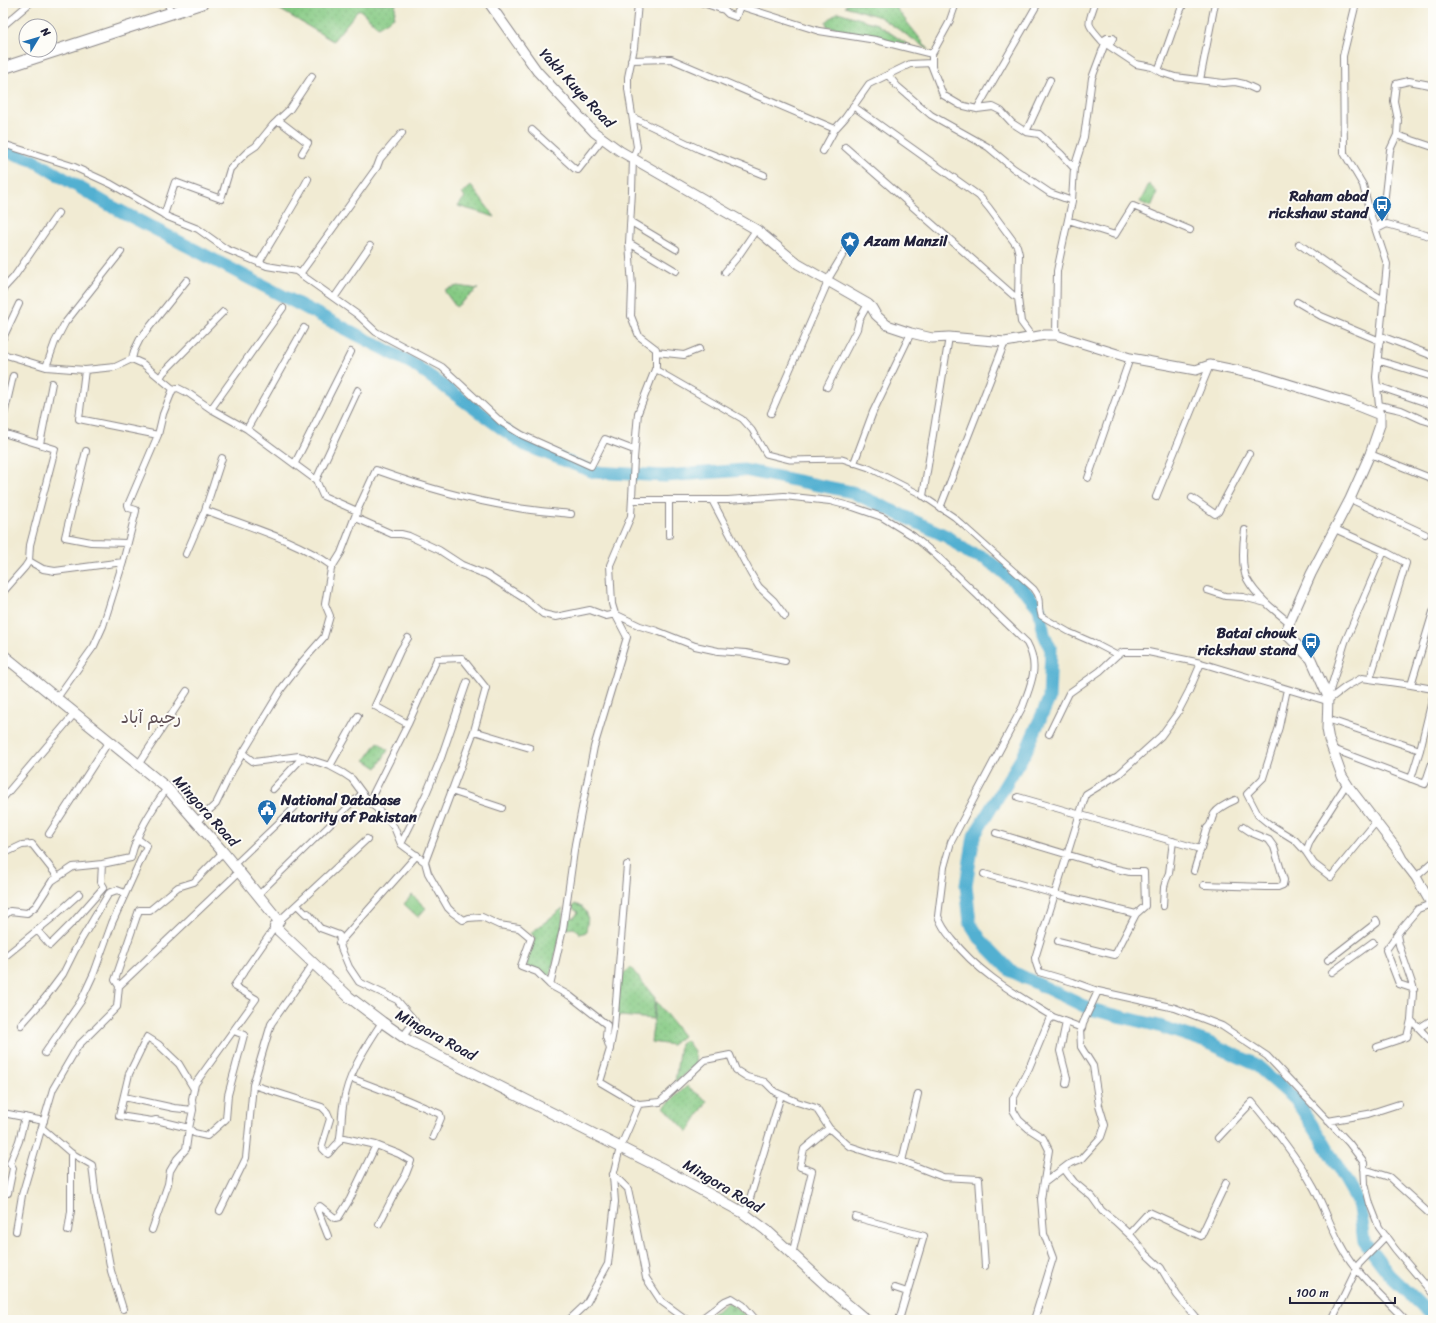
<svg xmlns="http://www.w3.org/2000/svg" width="1436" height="1323" viewBox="0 0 1436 1323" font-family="Sriracha,'Playpen Sans Arabic',sans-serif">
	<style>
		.grass { fill: url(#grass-dots); stroke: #547660 }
		.cemetery { fill: url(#cemetery-stones); stroke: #547660 }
		.park { fill: #86ca84; stroke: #547660 }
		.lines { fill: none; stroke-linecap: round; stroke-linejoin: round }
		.river { stroke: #53b0d1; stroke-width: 13 }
		.pedestrian-casing { stroke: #8a8687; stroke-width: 7 }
		.minor-casing { stroke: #8a8687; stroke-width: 8 }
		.secondary-casing { stroke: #8a8687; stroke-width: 11 }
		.primary-casing { stroke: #8a8687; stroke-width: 12 }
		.trunk-casing { stroke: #8a8687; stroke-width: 13 }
		.pedestrian { stroke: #fff; stroke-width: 5 }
		.minor { stroke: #fff; stroke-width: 6 }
		.secondary { stroke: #fff; stroke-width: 9 }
		.primary { stroke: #fff; stroke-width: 10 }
		.trunk { stroke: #fff; stroke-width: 11 }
		.labels { text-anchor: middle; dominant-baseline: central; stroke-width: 4; stroke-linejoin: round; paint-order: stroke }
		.street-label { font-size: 15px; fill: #22223b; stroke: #fdfcf7 }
		.poi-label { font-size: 15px; font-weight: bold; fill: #22223b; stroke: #fdfcf7; text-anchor: end }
		.quarter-label { font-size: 17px; fill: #605156; stroke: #fdfcf7 }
	</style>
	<defs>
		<pattern id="grass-dots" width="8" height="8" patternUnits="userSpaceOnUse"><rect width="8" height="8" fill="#86ca84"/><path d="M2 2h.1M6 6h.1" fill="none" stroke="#73ad73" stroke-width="1.8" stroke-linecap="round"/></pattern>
		<pattern id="cemetery-stones" width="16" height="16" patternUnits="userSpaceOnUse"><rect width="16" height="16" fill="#86ca84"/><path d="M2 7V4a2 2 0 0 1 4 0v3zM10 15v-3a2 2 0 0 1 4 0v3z" fill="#73ad73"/></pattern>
	</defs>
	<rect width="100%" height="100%" fill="#fdfcf7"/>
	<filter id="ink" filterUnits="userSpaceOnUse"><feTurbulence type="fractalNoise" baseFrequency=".025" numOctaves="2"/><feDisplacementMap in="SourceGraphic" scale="8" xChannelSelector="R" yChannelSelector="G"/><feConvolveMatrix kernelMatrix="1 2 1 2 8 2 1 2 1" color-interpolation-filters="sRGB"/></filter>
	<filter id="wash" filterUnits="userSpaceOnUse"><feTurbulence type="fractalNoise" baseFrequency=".012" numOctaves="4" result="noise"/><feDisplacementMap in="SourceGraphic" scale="16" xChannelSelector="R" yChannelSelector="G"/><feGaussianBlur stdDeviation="0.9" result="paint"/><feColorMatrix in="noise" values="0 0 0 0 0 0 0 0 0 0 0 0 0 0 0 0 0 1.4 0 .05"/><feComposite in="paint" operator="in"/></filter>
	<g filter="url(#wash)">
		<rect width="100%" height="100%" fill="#f1ebd3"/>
		<path class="grass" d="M275 3H396L394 17 378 27 359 9 333 41 274 6Z
			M849 3H892L929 50 880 17 845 6Z
			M838 12 877 24 913 48 827 26 826 22Z
			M1149 184 1157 193 1151 207 1140 202Z
			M471 186 495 217 458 206 465 197 462 194Z
			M458 286 478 289 456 307 445 292 446 289Z
			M378 742 388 750 377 768 365 760Z
			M575 904C591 910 588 918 586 932L580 934 574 928 566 929 569 918 575 917 578 912 572 908Z
			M563 908 562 927 549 981 526 965 535 938 531 933Z
			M631 968 655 998 653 1019 620 1016 617 1018 619 977Z
			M656 1001 683 1036 672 1045 651 1042Z
			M686 1040 694 1051 696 1064 675 1083 680 1044Z
			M687 1086 707 1101 688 1132 664 1107Z"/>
		<path class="cemetery" d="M729 1302 751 1320H703Z"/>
		<path class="park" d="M412 895 426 908 418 917 404 904Z"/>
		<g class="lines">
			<path class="river" d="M3 150 33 160 109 205 413 364 525 445 594 472 665 476 744 470 852 492 946 536 969 553 984 558 1002 571 1024 590 1039 608 1044 634 1051 650 1049 699 1026 751 974 836 966 885 970 923 981 940 1011 971 1090 1009 1159 1026 1207 1042 1255 1064 1295 1099 1324 1143 1358 1202 1364 1241 1389 1274 1433 1316"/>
		</g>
	</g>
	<g filter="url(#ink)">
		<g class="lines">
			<defs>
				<path id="pedestrian" d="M655 369 742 419 752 430 766 454 790 460 842 459 869 468 920 494 954 517 1034 589C1043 601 1037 604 1041 616L1069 632 1092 642 1117 655
					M234 865 302 800
					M258 895 362 793"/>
				<path id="minor" d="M167 3 172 13
					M703 3 724 10 728 14 736 17 740 6 819 31 876 40 932 54
					M956 3 949 23 932 54V67L943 95 960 105 977 109 993 107 1001 111 1012 123 1026 132 1039 134 1061 154 1074 168
					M1095 3C1087 27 1086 22 1102 41L1107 38H1113L1109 46 1136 64 1152 67 1163 73 1175 77 1223 83 1235 82 1244 84 1255 89
					M1356 3 1343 56 1344 153 1363 185 1370 213 1387 264 1376 377 1380 415
					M3 26 30 3
					M631 60 671 59 835 129
					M1158 70C1168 48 1173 25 1184 3
					M888 75 897 86 931 115 988 147 1013 168 1050 193 1072 201
					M1200 80 1215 3
					M853 106 979 196 989 208 1017 246 1019 254 1018 298 1021 322 1032 337
					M977 109 1038 3
					M634 118 699 149 764 175
					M278 120 308 143 302 153
					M532 130 575 169 578 170 603 138
					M1026 132 1050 80
					M1397 135 1433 147
					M3 144 72 166 111 184 168 217 198 229 226 249 267 266 296 271 358 315 376 332 442 367 501 422 522 435 591 466 605 439 634 450
					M845 147 1013 295 1018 298
					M823 151 835 129 845 118 869 84 910 64 932 63
					M164 215 175 182 221 199 230 169 247 152 256 146 273 125 290 109 312 76
					M1068 220 1115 235 1133 206 1190 230
					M631 222 676 249
					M1376 229 1382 222 1390 150 1397 135 1398 120 1394 101 1396 84 1409 81 1430 85 1433 83
					M1377 229 1387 224 1433 237
					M629 243 676 271
					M1299 244C1327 264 1354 284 1384 300
					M121 252 65 323 55 342 46 367 85 370 115 367 132 359 143 364 173 389 178 388 188 393 211 409 247 429 316 480 323 496 357 511 356 518 392 534H401L409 536 439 550 462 565 487 575 525 599 543 614 556 617 590 610 606 616 615 614 640 626 657 631 695 646 718 651 746 653 785 661
					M259 263C275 234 293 208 308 179
					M725 272 739 255 756 230
					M300 274 377 167 380 159 402 133
					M3 289 14 277 58 213
					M334 298 370 246
					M1297 302 1321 316 1380 341
					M1056 335 1057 271 1072 201 1074 168 1084 137 1092 78 1107 38
					M1381 336 1433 356
					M3 338 19 304
					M656 352 684 355 699 349
					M3 354 46 367
					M132 359 134 351 140 339 187 280
					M1377 360 1433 377
					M85 370 79 419 158 435
					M160 378 163 373 223 312
					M1377 386 1433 405
					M827 387 857 329 859 320 868 304
					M1379 405 1401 410 1423 420 1433 423
					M211 409 283 308
					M771 413 827 284V281L845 251
					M3 419 13 376
					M247 429 304 328
					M3 433 55 449 30 545 29 561 25 567 3 592
					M40 444 52 383
					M86 451 65 537 91 542 127 543
					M1370 454 1433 479
					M634 459 638 413 656 367V349L639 336 631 316 632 287 629 243 632 191 633 158 637 147 628 89V77L634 48 638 3
					M295 463 351 352
					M854 463 873 412 911 333
					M1088 478 1130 358
					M316 480 358 390
					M923 496 949 337
					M1156 497 1210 365
					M1192 498 1215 514 1218 512 1249 454
					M1350 499 1425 534
					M632 500H728L784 496 830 501 853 507 882 517 913 536 937 556 1027 643C1040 667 1031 683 1023 706L951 842 944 867 938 916C941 925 946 932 952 939 979 974 1016 994 1053 1017
					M712 500 751 574 759 587 774 601 785 616
					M940 508 1005 342
					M205 510C246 526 297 540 332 566
					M1335 529 1384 551 1406 563 1370 679
					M1245 530C1243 542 1241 568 1247 579 1257 597 1274 610 1290 623
					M669 535V500
					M186 554 205 510 222 458
					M29 561 43 569 55 571 123 562
					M1207 590 1225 596 1243 597 1266 603
					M1201 663 1189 691 1177 714 1161 736 1119 774 1086 794 1035 958C1035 963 1038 967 1039 972L1073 982 1098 991 1175 1008 1222 1026 1267 1056 1349 1143 1364 1163 1365 1184 1370 1204 1379 1227 1395 1249 1433 1294
					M3 669 10 661
					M1411 685 1433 612
					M1287 689 1279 727 1263 778 1247 794 1258 815 1269 824 1295 840 1306 852 1314 864 1331 877 1376 822
					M1328 697 1345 642 1384 551
					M57 698 94 646 103 626 123 562 136 511V510L129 508 128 505 158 435 163 414 173 389
					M1327 719 1420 750 1433 696
					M408 724 375 706 400 651 408 638
					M474 731 530 748
					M1049 734 1069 693 1100 671 1117 655 1123 652H1148L1201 663 1327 701 1347 686 1362 678 1411 685 1433 689
					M1333 749 1425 784 1433 760
					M242 753 254 762 299 756 330 766 343 773 352 779 369 802 384 815 394 827 401 844 425 862 428 873 448 908 452 912 463 920 468 918 482 917 499 925 519 928 531 938 521 966 537 972 550 985
					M138 765 187 691
					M330 766 358 716
					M1411 779 1420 750
					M273 789 303 757
					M451 791 502 808
					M1018 797 1200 849
					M3 798 75 713
					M369 802 408 724 437 659 462 658 486 688 474 731 425 862
					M196 822 216 804 232 771 282 688 302 662 324 637 330 616 325 604 331 569 341 553 357 511 376 470C418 485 468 500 513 507 532 511 552 512 571 514
					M996 833 1112 868 1130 872H1144L1145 906 1136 914 1115 955 1058 941
					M49 834 109 741
					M401 844 426 794 441 758 467 682
					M1306 852 1310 841 1347 783
					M3 854 22 845 32 844 58 877
					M1194 871 1207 828C1212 825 1211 819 1214 814 1218 808 1228 803 1235 800
					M984 874 1055 894 1136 914
					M1416 877 1433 862
					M1204 885 1265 887H1278L1283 885 1284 880 1274 847 1269 840 1252 833 1243 827
					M297 905 306 914 308 913 320 928 339 935 341 948 349 967 359 982 397 1000 415 1021 403 1036
					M1163 906 1164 887 1166 880 1169 873 1173 841
					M3 917 10 911 27 913 36 906 52 881 73 867 102 864 131 858C137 831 152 810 167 788
					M279 921 367 839
					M37 930 50 945 74 921 104 887 101 882 102 864
					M1397 935 1399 945 1414 989 1399 984 1386 950 1401 929 1418 909 1431 904
					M339 943 417 855
					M3 958 51 919 79 894
					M1328 960 1377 922 1376 920
					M1332 972 1373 942
					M119 986 239 872
					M1413 993 1411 1020 1433 1043
					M21 1025 45 998 63 974 75 950 109 893 117 890 125 893
					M1419 1028 1433 1019
					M234 1031 244 1035 228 1095 226 1119 207 1136 194 1133 189 1128 193 1110 192 1099 195 1084 256 999 234 986 275 927
					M1377 1047 1407 1037 1411 1020
					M610 1048 614 1027 627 865
					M45 1053 81 1001 94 973 112 923 147 846 137 838
					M351 1078 398 1096 440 1114 441 1118 433 1137
					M1066 1084 1067 1078 1060 1051 1066 1022
					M253 1085 322 1107 327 1112 330 1119 322 1145 323 1149 328 1154C332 1150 334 1146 339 1142 342 1130 341 1118 343 1106 347 1075 365 1048 382 1022
					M124 1097 174 1108 193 1110
					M639 1104 660 1102 705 1060 730 1055 736 1070 747 1077 765 1082 775 1092 797 1102 816 1108 829 1128 849 1146 873 1154 902 1161 943 1177 979 1179 985 1266
					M3 1113 44 1121
					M1328 1121 1368 1114 1399 1104
					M42 1128 71 1153 92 1165 96 1199 103 1228 111 1271 123 1309
					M1218 1138 1252 1102C1275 1130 1297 1157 1314 1188 1328 1214 1336 1244 1355 1267 1370 1286 1389 1303 1405 1320
					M376 1145 399 1154 411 1161 406 1174 397 1189 379 1224
					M902 1161 918 1094
					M1064 1169 1074 1182 1092 1197 1102 1211 1115 1221 1132 1237 1146 1254 1161 1268 1177 1295 1198 1320
					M1364 1169 1389 1177 1433 1217
					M613 1174 628 1189 634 1216 646 1278 661 1301 687 1320
					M1044 1183 1069 1164 1081 1159 1101 1137 1105 1125 1099 1105 1093 1066 1081 1047 1080 1028
					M8 1193 13 1168 10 1163 19 1141 25 1117
					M220 1211 246 1158 253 1085 271 1024 313 964
					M745 1215 781 1095
					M855 1217 924 1236 899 1320
					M152 1230 168 1184 170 1171 177 1159 186 1149 189 1128 156 1120 152 1121 119 1116 129 1074 147 1037 158 1044 179 1064 194 1089
					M16 1231 22 1195 53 1089 78 1046 117 1007 119 986 115 980 139 910H150L178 887 194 882 223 852
					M68 1231 71 1211V1153
					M1129 1234 1149 1212 1201 1236 1226 1183
					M328 1236 317 1208 320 1206 335 1218 339 1217 350 1199 376 1145 340 1137
					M792 1255 812 1171 800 1167 804 1149 829 1128
					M895 1288 907 1292
					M569 1320 586 1304 608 1264 615 1202 613 1176 620 1148 639 1104 634 1102 600 1082 610 1049 606 1037 607 1025 570 996 550 985 563 929 575 844 594 747 627 637 615 614 612 604 610 565 631 516 634 459
					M700 1320 725 1301 732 1298 743 1305 756 1320
					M1034 1320 1053 1258 1044 1234 1041 1199 1049 1150 1043 1138 1029 1129 1019 1120 1013 1110V1099L1029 1068 1049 1020 1053 1017 1082 1028 1083 1023 1098 991
					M1332 1320 1359 1264 1386 1236"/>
				<path id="secondary" d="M489 3 537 71 594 132 620 151 757 230 798 264 868 304 872 308 876 315 887 325 911 333 932 338 949 337 1005 342 1045 335H1056L1130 358 1196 370 1210 365 1259 375 1350 403 1380 415V425L1370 454 1350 499 1311 574 1285 633 1311 659 1328 697 1327 729 1329 740 1342 776 1349 787 1396 848 1402 859 1416 877 1433 907"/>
				<path id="primary" d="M3 655 167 788 223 852 279 921 275 927 349 997 382 1022 409 1041 661 1168 742 1212 766 1230 840 1298 866 1320"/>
				<path id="trunk" d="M3 68 202 3"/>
			</defs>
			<use href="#pedestrian" class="pedestrian-casing"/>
			<use href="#minor" class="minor-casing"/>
			<use href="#secondary" class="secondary-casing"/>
			<use href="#primary" class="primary-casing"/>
			<use href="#trunk" class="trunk-casing"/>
			<use href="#pedestrian" class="pedestrian"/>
			<use href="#minor" class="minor"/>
			<use href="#secondary" class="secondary"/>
			<use href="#primary" class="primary"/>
			<use href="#trunk" class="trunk"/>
		</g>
	</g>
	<defs>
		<symbol id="bus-pin" viewBox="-11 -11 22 30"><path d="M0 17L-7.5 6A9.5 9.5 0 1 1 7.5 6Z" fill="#1f6fb2" stroke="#fdfcf7"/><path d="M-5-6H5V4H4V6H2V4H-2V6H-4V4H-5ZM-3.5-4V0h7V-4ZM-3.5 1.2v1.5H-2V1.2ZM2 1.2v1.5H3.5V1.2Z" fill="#fff"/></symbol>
		<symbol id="sight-pin" viewBox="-11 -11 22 30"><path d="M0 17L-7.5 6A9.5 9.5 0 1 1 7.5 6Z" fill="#1f6fb2" stroke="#fdfcf7"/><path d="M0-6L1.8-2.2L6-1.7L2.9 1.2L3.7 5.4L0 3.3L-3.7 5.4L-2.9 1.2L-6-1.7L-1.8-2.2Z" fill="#fff"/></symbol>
		<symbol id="civic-pin" viewBox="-11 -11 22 30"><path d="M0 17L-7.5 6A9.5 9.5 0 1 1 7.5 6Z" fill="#1f6fb2" stroke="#fdfcf7"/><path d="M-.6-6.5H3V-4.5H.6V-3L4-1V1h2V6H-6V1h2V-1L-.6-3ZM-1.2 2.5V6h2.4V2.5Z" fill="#fff"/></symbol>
	</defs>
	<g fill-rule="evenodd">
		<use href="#bus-pin" x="1371" y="194" width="22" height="30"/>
		<use href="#sight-pin" x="839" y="230" width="22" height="30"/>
		<use href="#bus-pin" x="1300" y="631" width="22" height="30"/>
		<use href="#civic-pin" x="256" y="798" width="22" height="30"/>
	</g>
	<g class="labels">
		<g class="street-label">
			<text transform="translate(577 88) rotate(47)">Yakh Kuye Road</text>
			<text transform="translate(206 811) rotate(48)">Mingora Road</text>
			<text transform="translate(436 1035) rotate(29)">Mingora Road</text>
			<text transform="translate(723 1186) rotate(31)">Mingora Road</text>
		</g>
		<g class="poi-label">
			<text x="1368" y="196">Raham abad<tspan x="1368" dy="17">rickshaw stand</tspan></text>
			<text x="864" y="241" text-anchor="start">Azam Manzil</text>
			<text x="1297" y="633">Batai chowk<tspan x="1297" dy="17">rickshaw stand</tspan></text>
			<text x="281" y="800" text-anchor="start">National Database<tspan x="281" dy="17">Autority of Pakistan</tspan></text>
		</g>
		<g class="quarter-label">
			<text x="151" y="717">رحیم آباد</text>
		</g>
	</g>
	<rect width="1436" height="1323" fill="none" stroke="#fdfcf7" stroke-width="16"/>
	<g transform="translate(38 38) rotate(52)"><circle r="19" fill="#fdfcf7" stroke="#a5a5ac"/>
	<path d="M0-3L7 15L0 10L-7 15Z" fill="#1f6fb2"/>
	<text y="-6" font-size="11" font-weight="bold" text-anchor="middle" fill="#22223b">N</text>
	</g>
	<path d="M1290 1297v6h105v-6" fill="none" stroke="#22223b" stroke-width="2"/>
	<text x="1296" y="1297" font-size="12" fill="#22223b" stroke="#fdfcf7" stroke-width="3" paint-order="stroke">100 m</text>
</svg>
